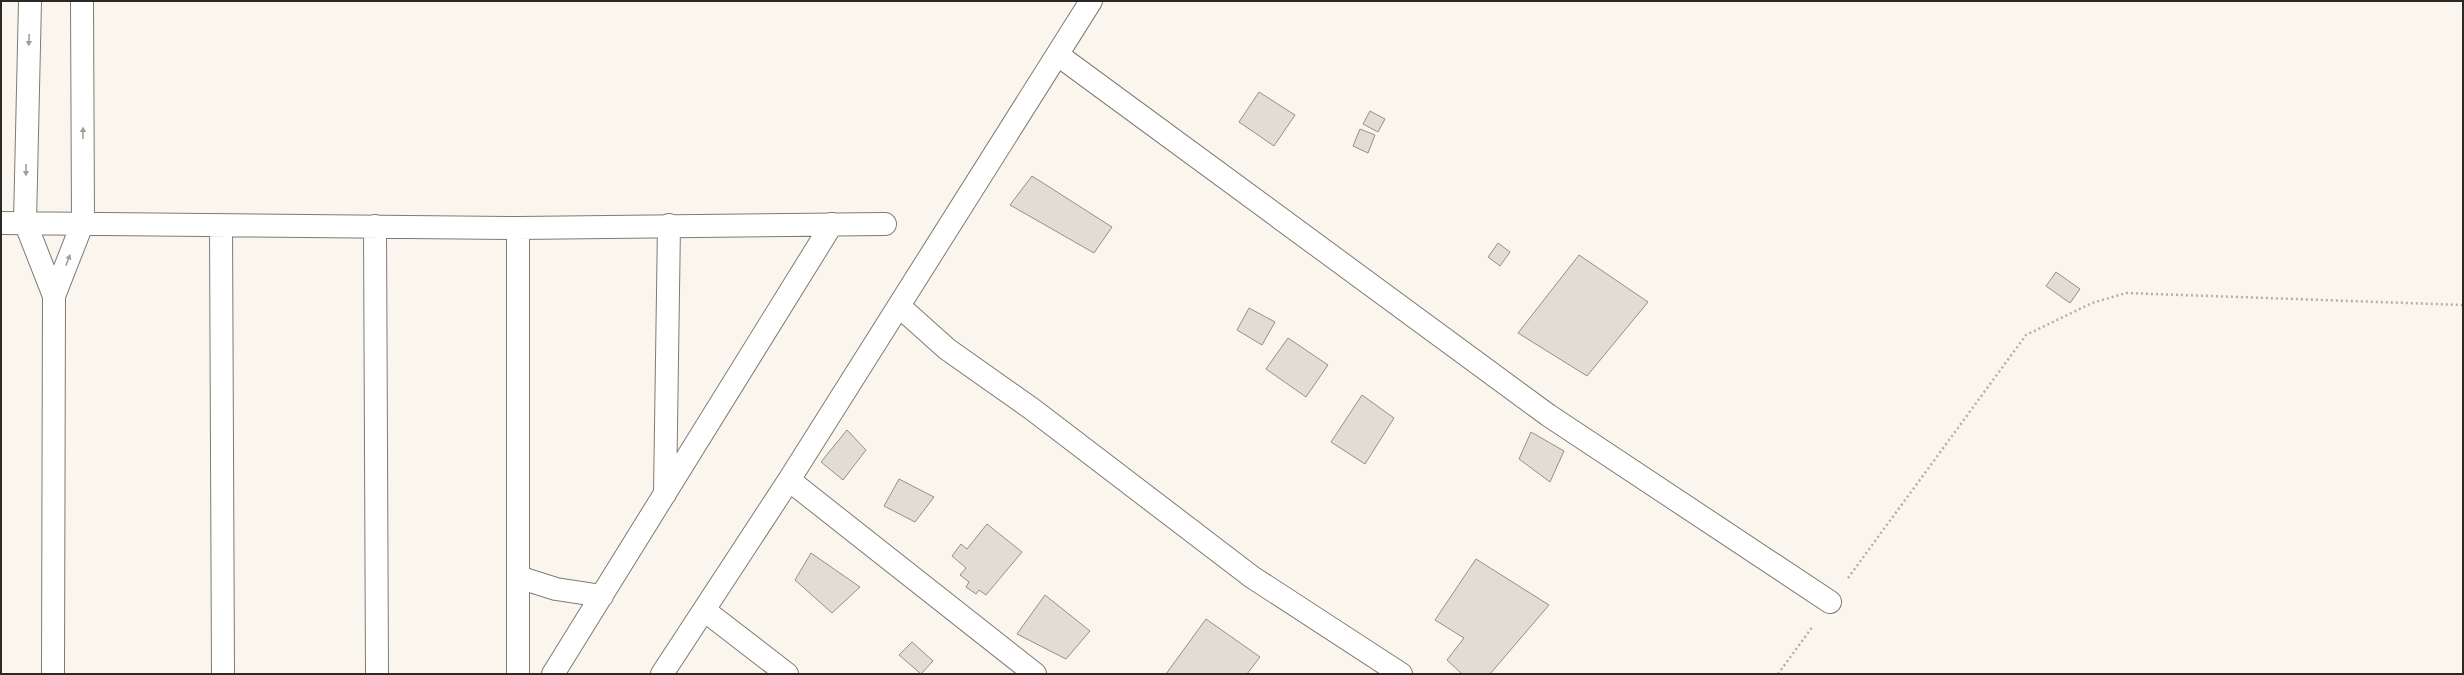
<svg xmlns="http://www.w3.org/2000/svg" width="2464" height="675" viewBox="0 0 2464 675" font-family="'PT Sans',sans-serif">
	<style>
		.building { fill: #e1dcd4; stroke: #948f87 }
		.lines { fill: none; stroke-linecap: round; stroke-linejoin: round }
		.street-casing { stroke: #7f7b73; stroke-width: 24 }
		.path { stroke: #b3afa8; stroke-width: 2.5; stroke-dasharray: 2 3; stroke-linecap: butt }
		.street { stroke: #fff; stroke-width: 22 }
		.oneway { fill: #a09f9d }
	</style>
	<rect width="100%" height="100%" fill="#fbf6ed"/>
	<path class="building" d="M1259 92 1295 115 1274 146 1239 122Z
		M1370 111 1385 119 1378 132 1363 124Z
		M1360 129 1375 135 1368 153 1353 146Z
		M1032 176 1112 227 1094 253 1010 205Z
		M1498 243 1510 252 1500 266 1488 257Z
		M1579 255 1648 302 1587 376 1518 333Z
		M2056 272 2080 289 2070 303 2046 286Z
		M1249 308 1275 322 1262 345 1237 330Z
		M1288 338 1328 365 1306 397 1266 369Z
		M1362 395 1394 418 1365 464 1331 442Z
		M847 430 866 450 843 480 821 462Z
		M1531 432 1564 451 1550 482 1519 459Z
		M899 479 934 497 915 522 884 506Z
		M987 524 1022 552 986 595 979 590 976 594 966 587 969 582 960 575 966 568 952 556 961 544 967 549Z
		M811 553 860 587 832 613 795 580Z
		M1476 559 1549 605 1490 674H1462L1447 660 1464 638 1435 620Z
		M1045 595 1090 631 1066 659 1017 634Z
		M1206 619 1260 657 1247 674H1166Z
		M912 642 933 661 921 674 899 655Z"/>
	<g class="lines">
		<defs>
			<path id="street" d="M30 1 25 222 54 296
				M1058 55 1548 415 1830 602
				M1 223 518 228 885 224
				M221 225 223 674
				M375 226 377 674
				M518 228V674
				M899 306 947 349 1032 409 1252 577 1401 674
				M789 480 1035 674
				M665 494 669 225
				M518 577 556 589 602 596
				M704 610 787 674
				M53 674 54 296 83 222 82 1
				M553 674 832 224
				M662 674 789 480 1091 1"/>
		</defs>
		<use href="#street" class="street-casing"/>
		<path class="path" d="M1848 578 2026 335 2092 303 2126 293 2463 305
			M1778 674 1813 626"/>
		<use href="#street" class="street"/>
	</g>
	<defs><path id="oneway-solid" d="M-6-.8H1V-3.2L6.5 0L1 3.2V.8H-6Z"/></defs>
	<g class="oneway">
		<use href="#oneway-solid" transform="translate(29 40) rotate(92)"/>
		<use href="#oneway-solid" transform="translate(83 133) rotate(-90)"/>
		<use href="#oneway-solid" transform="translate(26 170) rotate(90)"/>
		<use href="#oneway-solid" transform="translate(68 260) rotate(-69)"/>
	</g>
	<rect width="2464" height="675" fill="none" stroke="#2b2926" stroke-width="4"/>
</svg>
